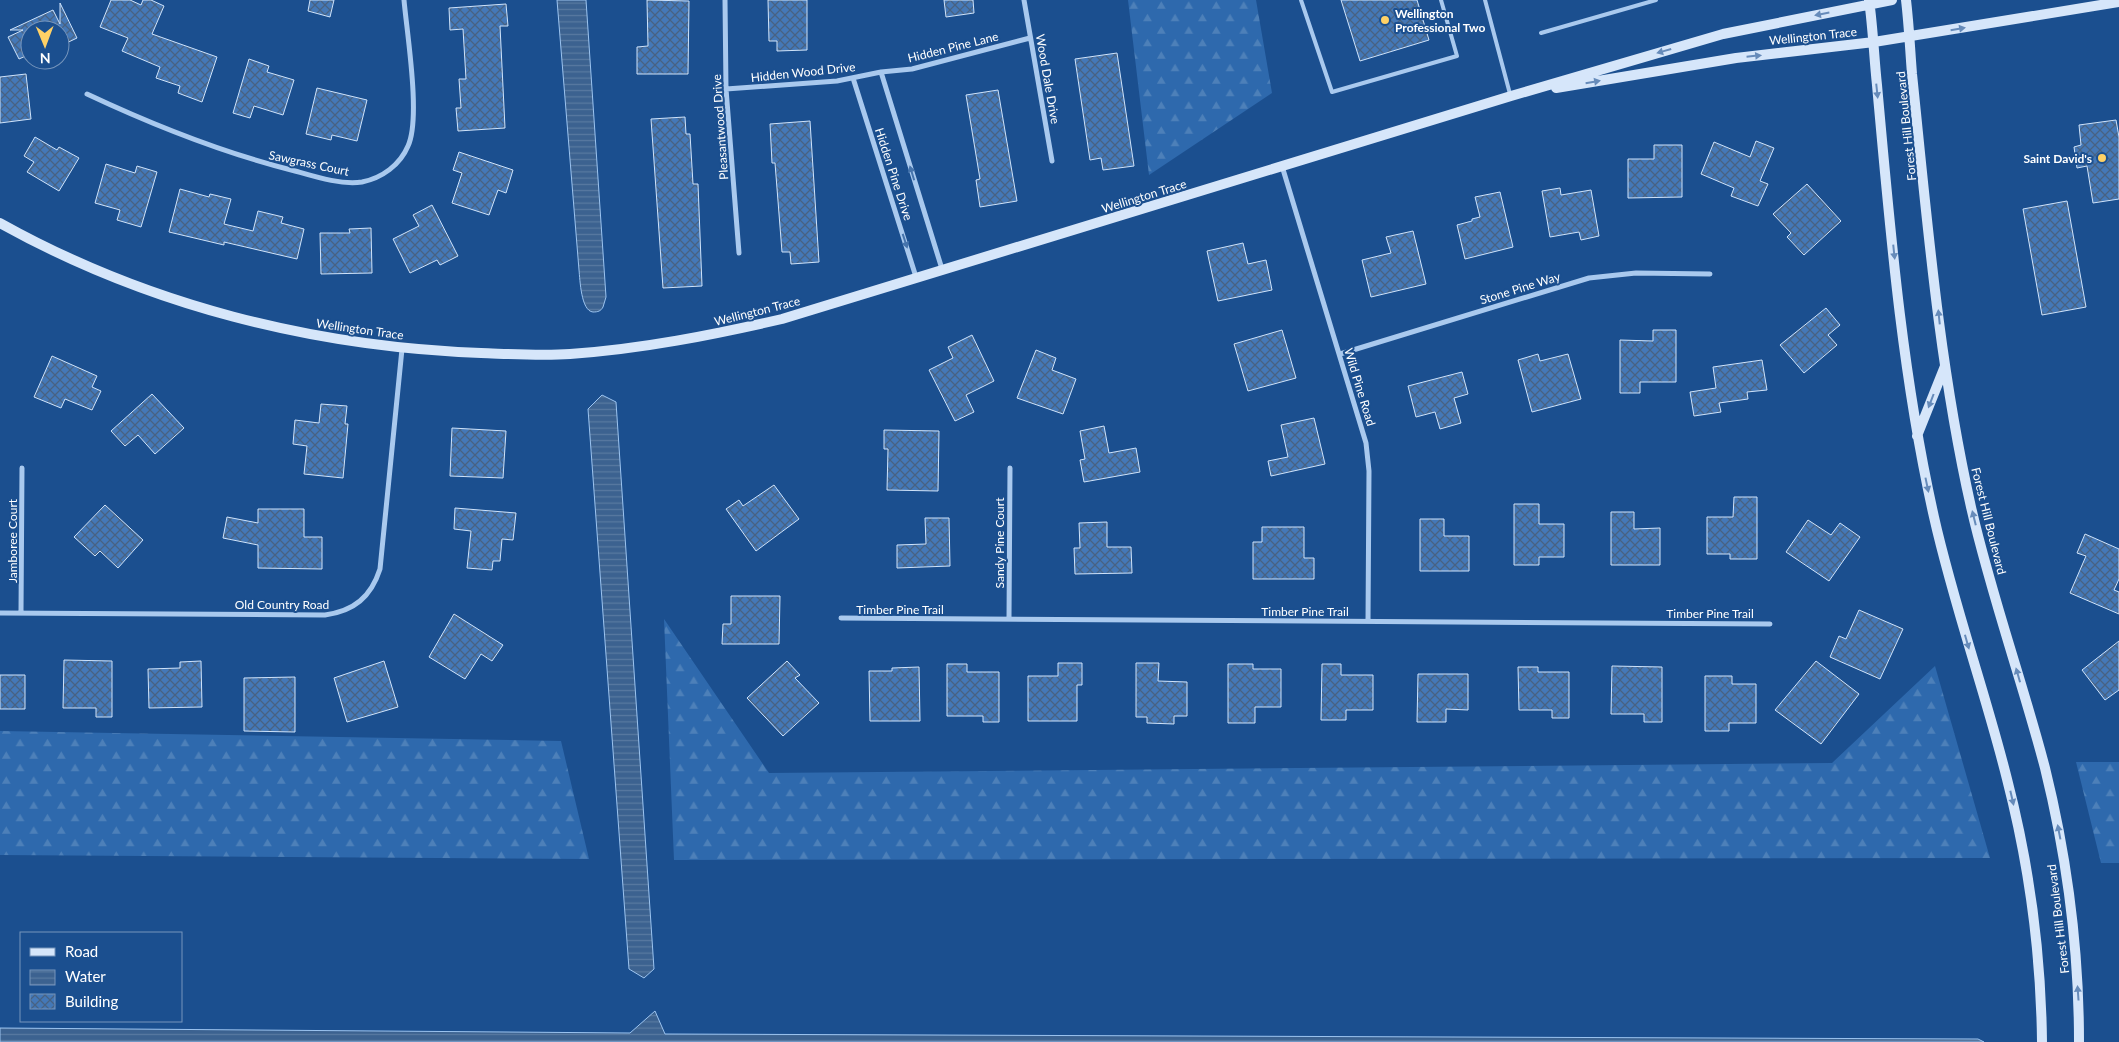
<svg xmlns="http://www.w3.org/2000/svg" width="2119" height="1042" viewBox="0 0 2119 1042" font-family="Lato,sans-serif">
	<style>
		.forest { fill: url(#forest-firs) }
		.water { fill: url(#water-rules); stroke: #9cc4f0 }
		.building { fill: url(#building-cross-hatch); stroke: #cfe3fa }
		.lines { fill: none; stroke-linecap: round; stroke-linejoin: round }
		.lane { stroke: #a9c9ee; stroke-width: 4 }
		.street { stroke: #a9c9ee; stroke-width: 5 }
		.secondary { stroke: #d6e6fa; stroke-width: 10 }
		.oneway { fill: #668bba }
		.oneway2 { fill: #4674ac }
		.poi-dot { fill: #ffd166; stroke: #1b4f8f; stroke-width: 2 }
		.labels { text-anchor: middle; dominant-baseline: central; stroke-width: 4; stroke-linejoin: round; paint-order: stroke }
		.poi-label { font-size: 12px; font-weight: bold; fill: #fff; stroke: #1b4f8f; text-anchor: start }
		.street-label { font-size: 12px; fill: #fff; stroke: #1b4f8f }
	</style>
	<defs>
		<pattern id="forest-firs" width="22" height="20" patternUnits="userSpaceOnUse" patternTransform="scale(1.25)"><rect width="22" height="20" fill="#2e69ad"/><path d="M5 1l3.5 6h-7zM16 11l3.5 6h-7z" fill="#4d80b9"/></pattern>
		<pattern id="water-rules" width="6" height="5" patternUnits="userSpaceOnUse" patternTransform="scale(1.25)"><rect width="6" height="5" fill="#3c6290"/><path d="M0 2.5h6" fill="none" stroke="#597aa1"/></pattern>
		<pattern id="building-cross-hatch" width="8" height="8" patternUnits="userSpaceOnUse" patternTransform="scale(1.25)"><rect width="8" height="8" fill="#4478b7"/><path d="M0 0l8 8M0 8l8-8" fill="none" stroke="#486282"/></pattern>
	</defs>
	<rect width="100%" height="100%" fill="#1b4f8f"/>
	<path class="forest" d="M1128 0H1256L1272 93 1149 175Z
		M664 619 769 773 1832 763 1935 666 1990 858 674 860Z
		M0 731 561 741 589 859 0 855Z
		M2076 762H2119V863H2101Z"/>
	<path class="water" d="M557 0H586L606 297 603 307C601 311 598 312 593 312 581 311 580 280 579 270Z
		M602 395 616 402 654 969 644 978 629 969 588 409Z
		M655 1011 665 1034 1978 1039 1984 1042H0V1028L630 1033Z"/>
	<path class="building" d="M111 0H130L141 5 143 0H151L164 6 152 34 217 57 202 102 178 93 180 86 156 78 160 67 122 51 128 38 100 27Z
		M310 0H334L330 17 308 11Z
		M647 0 689 1 688 74H637V47L648 46Z
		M768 0H807V50L777 51V41H769Z
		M944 0H973L974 13 946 17Z
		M1341 0H1417L1429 40 1360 61Z
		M60 3 77 38 60 46V30H30V54L19 59 8 37 23 30H10L53 10 60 24Z
		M506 4 508 26H500L505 128 458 131 456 108H461L459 79H466L463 29 450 30 449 8Z
		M1117 53 1134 166 1103 170 1101 158 1090 160 1075 59Z
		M249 59 269 66 267 72 294 80 283 115 254 106 250 118 233 113Z
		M26 74 31 119 0 123V77Z
		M317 88 367 100 357 141 332 135 331 140 306 134Z
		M998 90 1017 201 980 207 976 180 980 179 966 95Z
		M685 117 686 134H690L693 184H698L702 286 663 288 651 119Z
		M2116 120 2119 137V199L2093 203 2087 166 2077 168 2074 147 2081 145 2079 125Z
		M810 121 819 262 791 264 790 252H782L775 163H772L770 124Z
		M35 137 57 150 59 147 79 158 59 191 27 172 34 162 24 156Z
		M1756 141 1774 148 1760 181 1768 184 1758 206 1731 196 1734 188 1701 174 1714 142 1750 157Z
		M1654 145H1682V197L1628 198V159H1654Z
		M459 152 513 170 506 193 498 190 489 215 452 203 462 173 453 170Z
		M106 164 135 173 137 166 157 172 141 227 117 220 120 210 95 203Z
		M1807 184 1841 221 1804 255 1787 237 1791 233 1773 214Z
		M1560 188 1561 195 1591 190 1599 236 1581 240 1579 232 1550 237 1542 191Z
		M180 189 209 197 210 194 231 199 224 224 253 231 258 211 283 217 281 223 304 229 297 259 224 242V245L169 232Z
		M1500 192 1513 247 1465 259 1457 225 1472 221V219L1480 217 1475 197Z
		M2067 201 2086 307 2042 315 2023 209Z
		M432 205 458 256 440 265 437 260 410 273 393 239 419 226 413 215Z
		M371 228 372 273 321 274 320 233H350L349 229Z
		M1413 231 1426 284 1371 297 1362 260 1391 253 1386 237Z
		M1243 243 1248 264 1266 260 1272 290 1218 301 1207 251Z
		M1826 308 1840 325 1828 335 1837 345 1804 373 1780 345Z
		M1282 330 1296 378 1248 391 1234 344Z
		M1653 330H1676V382H1640V393H1620V340L1653 341Z
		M972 335 994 381 966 395 974 412 955 421 929 370 953 358 948 347Z
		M1036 350 1056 358 1052 370 1076 379 1063 414 1017 398Z
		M1538 354 1540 361 1568 354 1581 399 1532 412 1518 360Z
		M52 356 97 376 92 387 101 391 92 410 65 399 61 408 34 397Z
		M1762 360 1767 390 1747 392 1748 399 1719 403 1721 412 1694 416 1690 392 1716 388 1713 367Z
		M1462 372 1468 394 1454 398 1461 423 1440 429 1435 412 1416 417 1408 386Z
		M152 394 184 428 155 454 138 435 125 446 111 431Z
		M321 404 347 406 345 424H348L343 478 304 474 307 446 293 444 295 420 319 423Z
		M1314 418 1325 464 1271 476 1268 461 1288 457 1281 425Z
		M1104 426 1109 453 1136 448 1140 472 1084 482 1080 460 1085 459 1080 431Z
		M452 428 506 431 503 478 450 476Z
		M884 430 939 431 938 491 887 490 888 449H884Z
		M774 485 799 519 756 551 726 509 739 500 743 506Z
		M1734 497H1757V559H1730V554H1707V517H1733Z
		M1514 504H1539V524H1564V557H1539V565H1514Z
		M105 505 143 540 118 568 100 551 95 556 74 537Z
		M455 508 516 513 513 540 502 539 500 561H493L492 570 467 568 471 531 454 529Z
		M258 509H304V537H322V569L258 568V545L223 538 227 517 258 523Z
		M1611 512H1634V529L1660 528V565H1611Z
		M925 518H949L950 566 897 568V545L926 544Z
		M1420 519H1444V536H1469V571H1420Z
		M1808 520 1831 535 1840 523 1860 537 1829 581 1786 552Z
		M1107 522V547H1131L1132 573 1075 574 1074 548H1080L1079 523Z
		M1262 527H1304V558H1314V579H1253V542H1262Z
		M2085 534 2119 549V579L2114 590 2119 592V614L2070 593 2086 556 2077 553Z
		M731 596H780L779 644H722L723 624H731Z
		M1859 610 1903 629 1880 679 1830 657 1839 636 1846 639Z
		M454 614 503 645 492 661 481 654 465 679 429 657Z
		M2119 641V690L2105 700 2082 670Z
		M64 660 112 661V717H96V708H63Z
		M201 661 202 707 149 708 148 669 180 668V662Z
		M384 661 398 707 347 722 334 678Z
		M787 661 800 675 795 678 819 703 783 736 747 698Z
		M1816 661 1859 694 1821 744 1775 710Z
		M1058 663H1082V685H1077V721H1028V676H1058Z
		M1136 663H1159L1158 681 1187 682V716H1174V724L1147 723V717H1136Z
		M947 664H967V672H999V722H983V716H947Z
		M1228 664H1253V669H1281V707H1255V723H1228Z
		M1322 664H1341V675H1373V710H1346V720H1321Z
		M1612 666 1662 667V722H1644V714H1611Z
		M919 667 920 721H870L869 671H892V668Z
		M1518 667H1538V672H1569V718H1552V710H1519Z
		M1418 674H1468V710L1446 709V722H1417Z
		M0 675H25V709H0Z
		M1705 676H1732V684H1756V723H1729V731H1705Z
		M295 677V732L244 731V678Z"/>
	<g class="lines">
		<path class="lane" d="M1301 0 1332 92 1457 56 1441 0
			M1485 0 1510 94
			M1541 33 1656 0"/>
		<path class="street" d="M725 0 726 89 739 253
			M1024 0 1052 161
			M881 72 942 269
			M853 78 916 277
			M726 89 837 81 881 72 912 69 1030 38
			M87 94C155 126 223 153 295 171 316 177 341 185 362 182 382 178 400 165 408 146 421 118 407 34 404 0
			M1282 166 1366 443 1369 471 1368 621
			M1340 354 1589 278 1636 273 1710 274
			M0 613 325 615C354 611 371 597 380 569L402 349
			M21 613 22 468
			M841 618 1770 624
			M1009 619 1010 468"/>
		<path class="secondary" d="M1869 0C1873 28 1874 57 1877 85 1890 229 1902 375 1934 517 1954 606 1985 691 2007 779 2029 864 2041 953 2042 1042
			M1906 0C1909 25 1910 49 1912 74 1927 219 1939 365 1971 507 1991 595 2022 680 2045 768 2067 857 2079 950 2079 1042
			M1556 88 1736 58 1874 42 2119 2
			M0 223C147 305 313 347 481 353 510 354 541 356 570 354 642 349 712 335 782 319L1511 96 1723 34 1892 0
			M1917 436 1945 366"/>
	</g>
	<defs><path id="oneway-solid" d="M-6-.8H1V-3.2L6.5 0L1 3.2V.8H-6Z" transform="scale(1.25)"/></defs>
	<g class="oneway">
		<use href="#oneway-solid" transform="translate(1822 14) rotate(169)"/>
		<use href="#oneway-solid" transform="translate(1958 29) rotate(-10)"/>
		<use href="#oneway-solid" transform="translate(1664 51) rotate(164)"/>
		<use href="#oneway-solid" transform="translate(1754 56) rotate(-6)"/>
		<use href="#oneway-solid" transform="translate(1593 82) rotate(-10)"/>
		<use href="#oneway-solid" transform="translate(1877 91) rotate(84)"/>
		<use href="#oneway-solid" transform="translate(1894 252) rotate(84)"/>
		<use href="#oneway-solid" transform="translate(1939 317) rotate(-96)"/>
		<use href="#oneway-solid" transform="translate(1931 401) rotate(111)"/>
		<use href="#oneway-solid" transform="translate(1927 485) rotate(78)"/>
		<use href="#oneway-solid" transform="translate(1974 518) rotate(-104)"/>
		<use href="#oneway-solid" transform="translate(1967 642) rotate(74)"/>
		<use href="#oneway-solid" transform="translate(2018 675) rotate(-106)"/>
		<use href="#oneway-solid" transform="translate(2012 798) rotate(77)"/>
		<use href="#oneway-solid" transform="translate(2059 832) rotate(-101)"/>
		<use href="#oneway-solid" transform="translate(2078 993) rotate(-94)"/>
	</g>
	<g class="oneway2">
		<use href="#oneway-solid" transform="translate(912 173) rotate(-107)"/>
		<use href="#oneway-solid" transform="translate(905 241) rotate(72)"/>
	</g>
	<g class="poi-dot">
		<circle cx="1385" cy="20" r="5"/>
		<circle cx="2102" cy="158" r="5"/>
	</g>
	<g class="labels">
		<g class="poi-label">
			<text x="1395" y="13">Wellington<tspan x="1395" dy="14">Professional Two</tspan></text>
			<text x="2092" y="158" text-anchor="end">Saint David's</text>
		</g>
		<g class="street-label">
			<text transform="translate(1813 36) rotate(-6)">Wellington Trace</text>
			<text transform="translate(953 47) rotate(-14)">Hidden Pine Lane</text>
			<text transform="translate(803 72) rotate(-6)">Hidden Wood Drive</text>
			<text transform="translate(1048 79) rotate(80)">Wood Dale Drive</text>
			<text transform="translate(1906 126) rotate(-96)">Forest Hill Boulevard</text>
			<text transform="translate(720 127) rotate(-94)">Pleasantwood Drive</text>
			<text transform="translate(309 163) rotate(12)">Sawgrass Court</text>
			<text transform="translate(894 174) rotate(72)">Hidden Pine Drive</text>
			<text transform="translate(1144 196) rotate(-17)">Wellington Trace</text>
			<text transform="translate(1520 288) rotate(-17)">Stone Pine Way</text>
			<text transform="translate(757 311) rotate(-14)">Wellington Trace</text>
			<text transform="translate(360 329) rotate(8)">Wellington Trace</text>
			<text transform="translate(1360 387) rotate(73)">Wild Pine Road</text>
			<text transform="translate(1989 521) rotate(76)">Forest Hill Boulevard</text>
			<text transform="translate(12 541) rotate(-90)">Jamboree Court</text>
			<text transform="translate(999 543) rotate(-90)">Sandy Pine Court</text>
			<text x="282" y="604">Old Country Road</text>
			<text x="900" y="609">Timber Pine Trail</text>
			<text x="1305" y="611">Timber Pine Trail</text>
			<text x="1710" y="613">Timber Pine Trail</text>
			<text transform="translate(2058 919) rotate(-97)">Forest Hill Boulevard</text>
		</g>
	</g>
	<rect x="20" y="932" width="162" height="90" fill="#1b4f8f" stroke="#7695bc"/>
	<rect x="30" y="948" width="25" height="8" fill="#d6e6fa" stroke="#7695bc"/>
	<text x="65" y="957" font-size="15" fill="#ffffff">Road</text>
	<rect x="30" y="970" width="25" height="15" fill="url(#water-rules)" stroke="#7695bc"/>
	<text x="65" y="982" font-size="15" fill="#ffffff">Water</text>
	<rect x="30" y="994" width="25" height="15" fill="url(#building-cross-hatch)" stroke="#7695bc"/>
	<text x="65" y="1007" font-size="15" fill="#ffffff">Building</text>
	<g transform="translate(45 45) rotate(179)"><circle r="24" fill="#1b4f8f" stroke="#7695bc"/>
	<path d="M0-4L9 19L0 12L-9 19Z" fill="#ffd166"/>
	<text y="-8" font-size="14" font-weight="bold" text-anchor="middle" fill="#ffffff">N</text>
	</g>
</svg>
